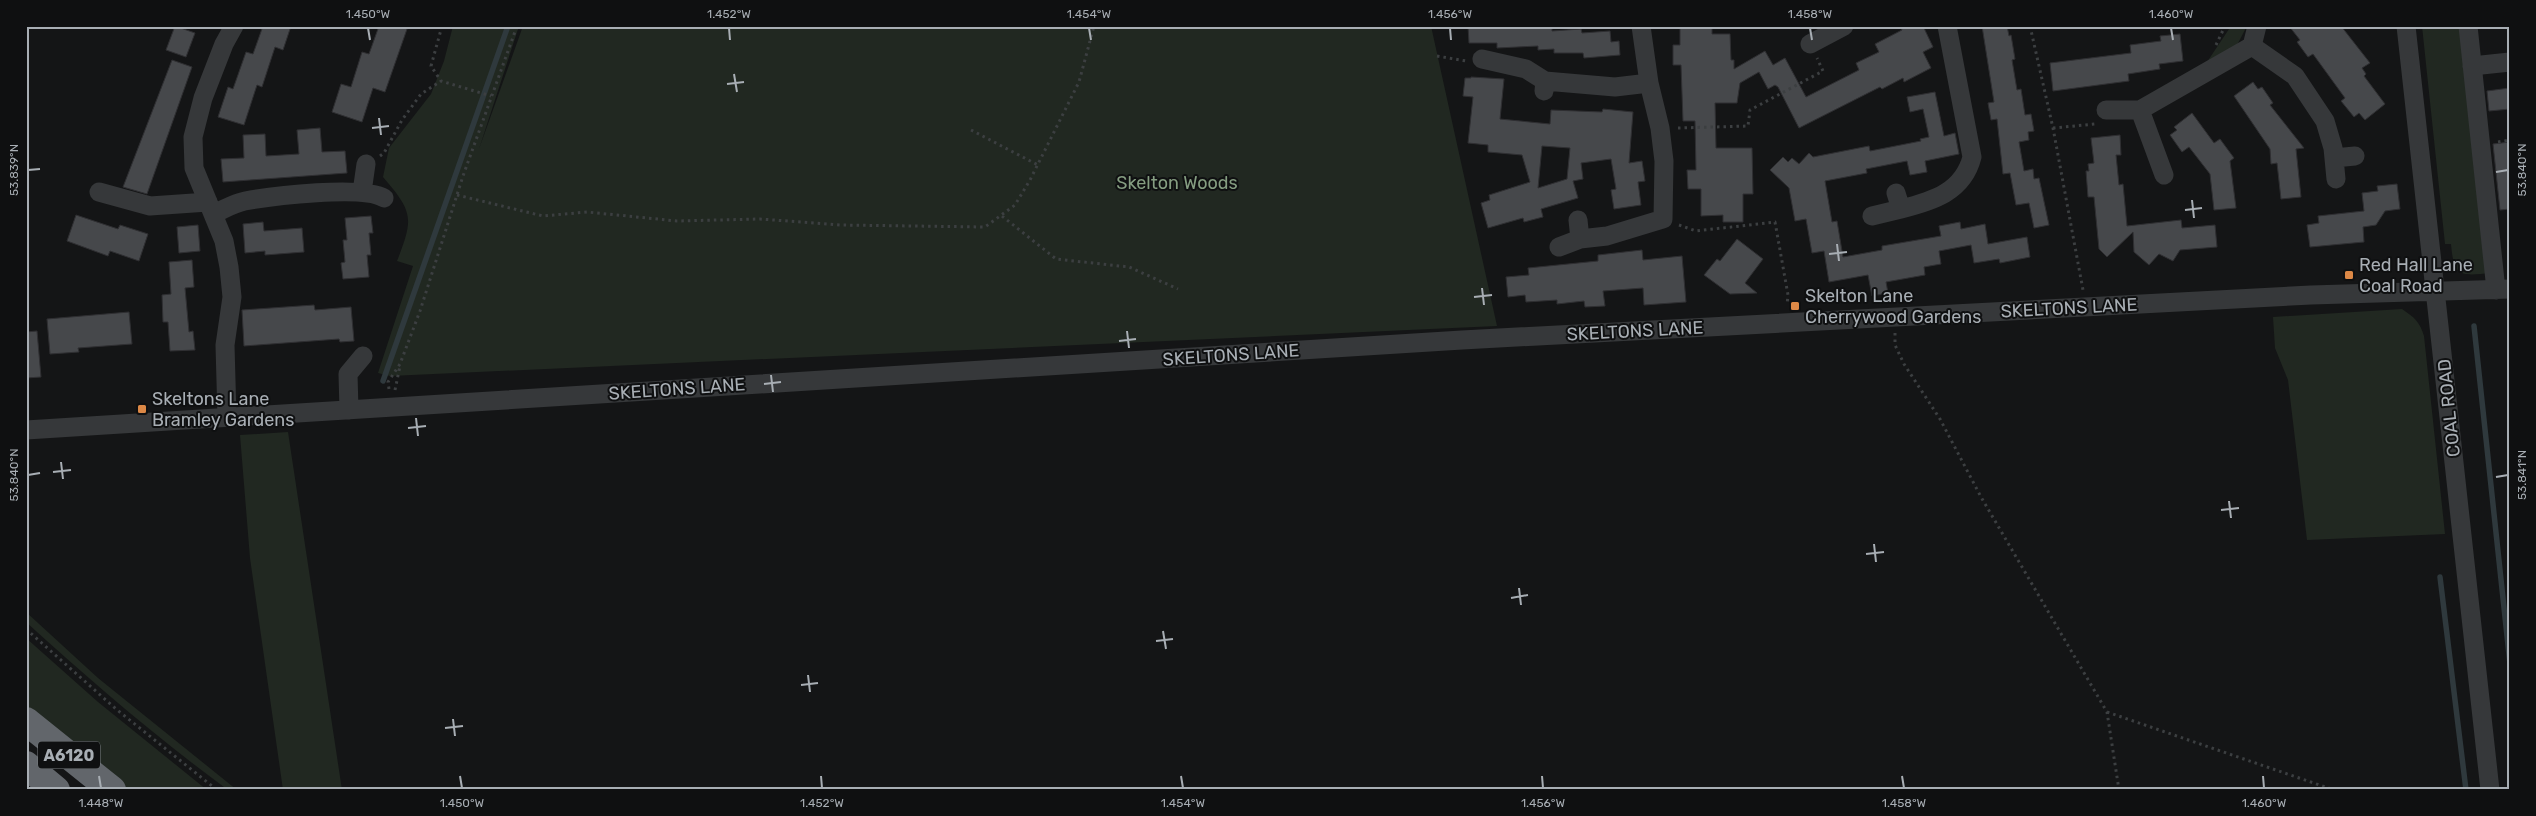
<svg xmlns="http://www.w3.org/2000/svg" width="2536" height="816" viewBox="0 0 2536 816" font-family="Rubik,sans-serif">
	<style>
		.green { fill: #212821 }
		.lines { fill: none; stroke-linecap: round; stroke-linejoin: round }
		.stream { stroke: #2f393d; stroke-width: 5.5 }
		.building { fill: #46484b; stroke: #2f2f32; fill-rule: evenodd }
		.path { stroke: #3c3f41; stroke-width: 3; stroke-dasharray: 2.5 4; stroke-linecap: butt }
		.minor { stroke: #36383a; stroke-width: 19 }
		.highway { stroke: #62666b; stroke-width: 28 }
		.ticks { fill: none; stroke: #a8aeb4; stroke-width: 2 }
		.poi-dot { fill: #dc8846; stroke: #0f1011; stroke-width: 2 }
		.labels { text-anchor: middle; dominant-baseline: central; stroke-width: 4; stroke-linejoin: round; paint-order: stroke }
		.shield { fill: #0f1011; stroke: #7a7f83; stroke-width: 1 }
		.shield-label { font-size: 16px; font-weight: bold; fill: #a8aeb4 }
		.park-label { font-size: 18px; fill: #859d81; stroke: #0f1011 }
		.poi-label { font-size: 18px; fill: #a8aeb4; stroke: #0f1011; text-anchor: start }
		.street-label { font-size: 18px; fill: #a8aeb4; stroke: #0f1011 }
		.neatline { fill: none; stroke: #a8aeb4; stroke-width: 2 }
		.ticks-label { font-size: 12px; text-anchor: middle; fill: #a8aeb4 }
	</style>
	<rect width="100%" height="100%" fill="#141516"/>
	<path class="green" d="M453 26H519L479 149 523 26H1431L1497 326 390 376 378 373 413 266 397 261C414 218 413 212 383 177L389 148 431 94 444 61Z
		M2231 26H2247L2236 47 2203 68Z
		M2422 26H2463L2491 273C2459 276 2454 277 2451 244H2445Z
		M2402 309C2414 317 2420 322 2424 336L2445 534 2307 540 2288 380 2275 348 2273 317Z
		M288 432 342 790H283L250 558 240 435Z
		M26 612 98 678 237 790H228C157 738 91 681 26 622Z
		M26 638 98 702 207 790H123L26 708Z"/>
	<g class="lines">
		<path class="stream" d="M2474 326 2510 664
			M383 381 508 26
			M2440 577 2466 790"/>
	</g>
	<path class="building" d="M175 26 195 33 186 57 166 50Z
		M263 26H291L283 50 275 47 262 87 257 85 244 125 218 117 228 87 233 89 246 52 253 54Z
		M379 26H399L407 29 385 92 373 88 362 122 332 112 341 84 351 87 362 52 369 54Z
		M1468 26H1552V31L1581 29 1582 33 1610 31 1611 42 1619 41 1620 55 1584 58 1583 53H1554V49L1538 50V46L1497 48V43H1469Z
		M1680 26H1712V34H1730L1731 60H1734V69L1765 51 1773 65 1785 58 1806 97 1859 70 1856 63 1879 52 1875 44 1902 30 1900 26H1923L1933 47 1923 52 1931 68 1904 82 1903 78 1882 89 1880 87 1799 128 1778 87 1775 85 1768 89 1759 72 1740 83 1737 103H1715L1716 148H1752L1753 194H1743V222H1723V215L1701 216V189H1688L1687 170H1696L1695 121H1683L1681 65H1673V45H1680Z
		M1982 26H2007L2009 36 2011 35 2015 59 2012 60 2017 90 2021 89 2025 115 2031 114 2034 131 2028 132 2029 140 2019 142 2024 171 2033 169 2034 179 2039 178 2049 225 2034 228 2029 203 2016 205 2010 173 2003 174 1997 119 1991 120 1988 103 1994 102Z
		M2289 26H2341L2370 63 2362 68 2366 74 2364 76 2385 104 2365 120 2359 113 2354 117 2341 101 2345 98 2313 54 2308 57 2297 42 2300 40Z
		M2180 34 2183 61 2159 64 2160 69 2128 74 2129 81 2053 91 2050 63 2131 53 2130 45 2161 41 2160 36Z
		M172 60 192 67 147 194 123 187Z
		M1471 77 1504 79 1500 119 1550 124 1551 110 1602 112 1603 109 1633 112 1629 163 1642 161 1645 181 1638 182 1641 205 1614 209 1611 190 1616 189 1611 159 1581 163 1583 179 1573 181 1578 198 1541 209 1543 217 1524 222 1523 218 1488 228 1481 203 1490 200 1489 195 1530 182 1522 155 1488 152V145L1468 143 1473 97 1463 96 1465 78H1471ZM1542 146 1570 148 1567 179 1538 188Z
		M2253 82 2258 89 2262 87 2273 103 2270 105 2304 148 2296 149 2301 197 2281 199 2277 163 2271 164 2270 149 2234 96Z
		M2510 88V109L2489 111 2487 91Z
		M1935 92 1944 136 1955 133 1959 154 1925 161 1927 172 1910 175 1907 161 1866 169 1867 173 1825 181 1832 222 1837 221 1843 257 1882 250V246L1941 236 1939 226 1960 222 1961 229 1985 224 1988 244 2027 237 2030 257 2000 263 1999 259 1974 263 1971 245 1939 251 1941 264 1924 267 1925 275 1886 282 1888 293 1872 296 1868 275 1829 282 1824 251 1812 253 1806 219 1795 221 1789 188 1770 170 1783 157 1788 162 1792 158 1799 164 1809 153 1813 157 1869 146 1870 151 1921 141 1920 139 1929 137 1923 109 1910 112 1907 97Z
		M2192 113 2214 143 2220 139 2234 158 2230 161 2236 208 2214 210 2210 174 2189 147 2182 152 2170 135 2177 130 2174 127Z
		M320 128 322 152 345 151 347 173 223 182 221 159 244 158 243 135 265 134 266 156 299 154 297 130Z
		M2120 135 2121 155H2116L2119 185 2123 184 2127 226 2181 220 2182 228 2215 225 2217 247 2180 250 2173 261 2159 254 2149 265 2134 252 2133 232 2107 257 2099 249 2094 197H2088L2086 171H2089L2088 164 2094 163 2091 138Z
		M2510 142V209L2500 210 2493 144Z
		M2397 184 2400 209 2385 211 2376 225 2363 227 2364 242 2310 247 2307 225 2319 223 2318 216 2364 211 2362 193 2378 191 2377 186Z
		M76 215 118 229 120 225 148 234 139 261 110 251 108 256 67 241Z
		M371 216 373 233H369L371 255H367L369 277 343 279 341 263 345 262 343 240H347L345 218Z
		M263 222 264 231 302 228 304 252 265 255V251L245 253 243 224Z
		M198 225 200 251 179 253 177 227Z
		M1737 239 1763 259 1745 283 1757 293 1730 294 1704 275 1717 259 1720 261Z
		M1642 250 1643 260 1682 256 1686 302 1644 305 1643 288 1603 291 1605 306 1585 307 1584 301 1557 304V300L1526 302 1525 295 1508 297 1506 277 1529 275 1528 268 1598 261V255Z
		M192 260 194 287 185 288 189 332 193 331 195 350 170 351 168 322H163L162 295 171 294 169 262Z
		M314 305 315 310 351 307 354 341 340 342 339 339 244 346 242 310Z
		M129 312 132 344 78 348 79 352 50 354 47 319Z
		M37 331 41 377 26 378V332Z"/>
	<g class="lines">
		<path class="path" d="M442 26 431 66 441 81 491 96
			M2030 26 2053 128 2083 290
			M2216 45 2225 26
			M1437 56 1466 61
			M1678 128 1748 126 1750 110 1823 71 1817 58
			M2053 128 2095 124
			M971 130 1038 165
			M2498 142 2510 140
			M380 156 384 153 402 120 421 94 441 81
			M457 195 543 216 587 212 677 221 760 219 841 225 985 227 1015 205 1030 180 1079 82 1094 26
			M1002 216 1056 259 1129 267 1178 289
			M1679 225 1696 231 1775 222 1788 295 1787 305
			M1895 333V345L1904 364 1940 419 1981 497 2107 712 2119 790
			M389 389 388 382 400 364 420 311 463 176 517 26
			M395 390 400 366
			M26 629 116 709 217 790
			M2107 712 2334 790"/>
		<path class="minor" d="M2406 26 2490 790
			M2468 26 2496 290
			M1810 44 1844 26
			M2252 46 2295 76 2325 121 2333 148 2336 179
			M1482 59 1526 69 1545 81 1544 91
			M2472 66 2510 62
			M1545 81 1615 87 1649 83
			M2106 110H2140
			M2334 158 2355 156
			M2164 175 2140 110 2252 46 2257 26
			M99 192 150 206 208 202
			M362 192 366 164
			M1901 209C1933 201 1963 192 1972 157L1947 26
			M213 214C223 210 234 203 245 201 272 196 363 185 384 198
			M1872 216 1901 209 1896 193
			M1580 239 1607 236 1663 219 1664 161 1660 128 1649 83 1641 26
			M1559 247 1580 239 1578 220
			M349 410 348 374 363 356
			M227 417 225 345 232 297 229 267 224 241 194 168 193 137 203 98 224 44 234 26
			M26 430 1462 340 2311 295 2510 289"/>
		<path class="highway" d="M26 721 112 790
			M26 765 56 790"/>
	</g>
	<path class="ticks" d="M368 28 370 40M729 28 730 40M1089 28 1091 40M1450 28 1451 40M1810 28 1812 40M2171 28 2173 40M734 74 737 92M727 84 744 82M379 118 381 135M372 128 389 126M28 170 40 169M2496 172 2508 170M2192 200 2194 218M2185 210 2202 208M1837 244 1839 261M1829 254 1847 252M1482 288 1484 305M1474 297 1492 295M1127 331 1129 348M1119 341 1136 339M771 375 773 392M764 384 781 382M416 418 418 436M408 428 426 426M61 462 63 479M53 472 71 470M28 475 40 473M2496 477 2508 475M2229 501 2231 518M2221 510 2239 508M1874 544 1876 562M1866 554 1884 552M1519 588 1521 605M1511 598 1528 595M1163 631 1166 649M1156 641 1173 639M808 675 810 692M801 685 818 683M453 719 455 736M445 728 463 726M99 776 101 788M460 776 462 788M821 776 822 788M1181 776 1183 788M1542 776 1543 788M1902 776 1904 788M2263 776 2264 788"/>
	<g class="poi-dot">
		<rect x="2344" y="270" width="10" height="10" rx="2.5"/>
		<rect x="1790" y="301" width="10" height="10" rx="2.5"/>
		<rect x="137" y="404" width="10" height="10" rx="2.5"/>
	</g>
	<g class="labels">
		<rect class="shield" x="38" y="741.5" width="62" height="27" rx="4"/>
		<g class="shield-label">
			<text x="69" y="755">A6120</text>
		</g>
		<g class="park-label">
			<text x="1177" y="183">Skelton Woods</text>
		</g>
		<g class="poi-label">
			<text x="2359" y="265">Red Hall Lane<tspan x="2359" dy="21">Coal Road</tspan></text>
			<text x="1805" y="296">Skelton Lane<tspan x="1805" dy="21">Cherrywood Gardens</tspan></text>
			<text x="152" y="399">Skeltons Lane<tspan x="152" dy="21">Bramley Gardens</tspan></text>
		</g>
		<g class="street-label">
			<text transform="translate(2069 308) rotate(-3)">SKELTONS LANE</text>
			<text transform="translate(1635 331) rotate(-3)">SKELTONS LANE</text>
			<text transform="translate(1231 355) rotate(-4)">SKELTONS LANE</text>
			<text transform="translate(677 389) rotate(-4)">SKELTONS LANE</text>
			<text transform="translate(2449 408) rotate(-96)">COAL ROAD</text>
		</g>
	</g>
	<rect width="2536" height="816" fill="none" stroke="#0f1011" stroke-width="55"/>
	<rect x="28" y="28" width="2480" height="760" class="neatline"/>
	<g class="ticks-label">
		<text x="368" y="18">1.450°W</text>
		<text x="729" y="18">1.452°W</text>
		<text x="1089" y="18">1.454°W</text>
		<text x="1450" y="18">1.456°W</text>
		<text x="1810" y="18">1.458°W</text>
		<text x="2171" y="18">1.460°W</text>
		<text transform="translate(14 170) rotate(-90)" y="4">53.839°N</text>
		<text transform="translate(2522 170) rotate(-90)" y="4">53.840°N</text>
		<text transform="translate(14 475) rotate(-90)" y="4">53.840°N</text>
		<text transform="translate(2522 475) rotate(-90)" y="4">53.841°N</text>
		<text x="101" y="807">1.448°W</text>
		<text x="462" y="807">1.450°W</text>
		<text x="822" y="807">1.452°W</text>
		<text x="1183" y="807">1.454°W</text>
		<text x="1543" y="807">1.456°W</text>
		<text x="1904" y="807">1.458°W</text>
		<text x="2264" y="807">1.460°W</text>
	</g>
</svg>
